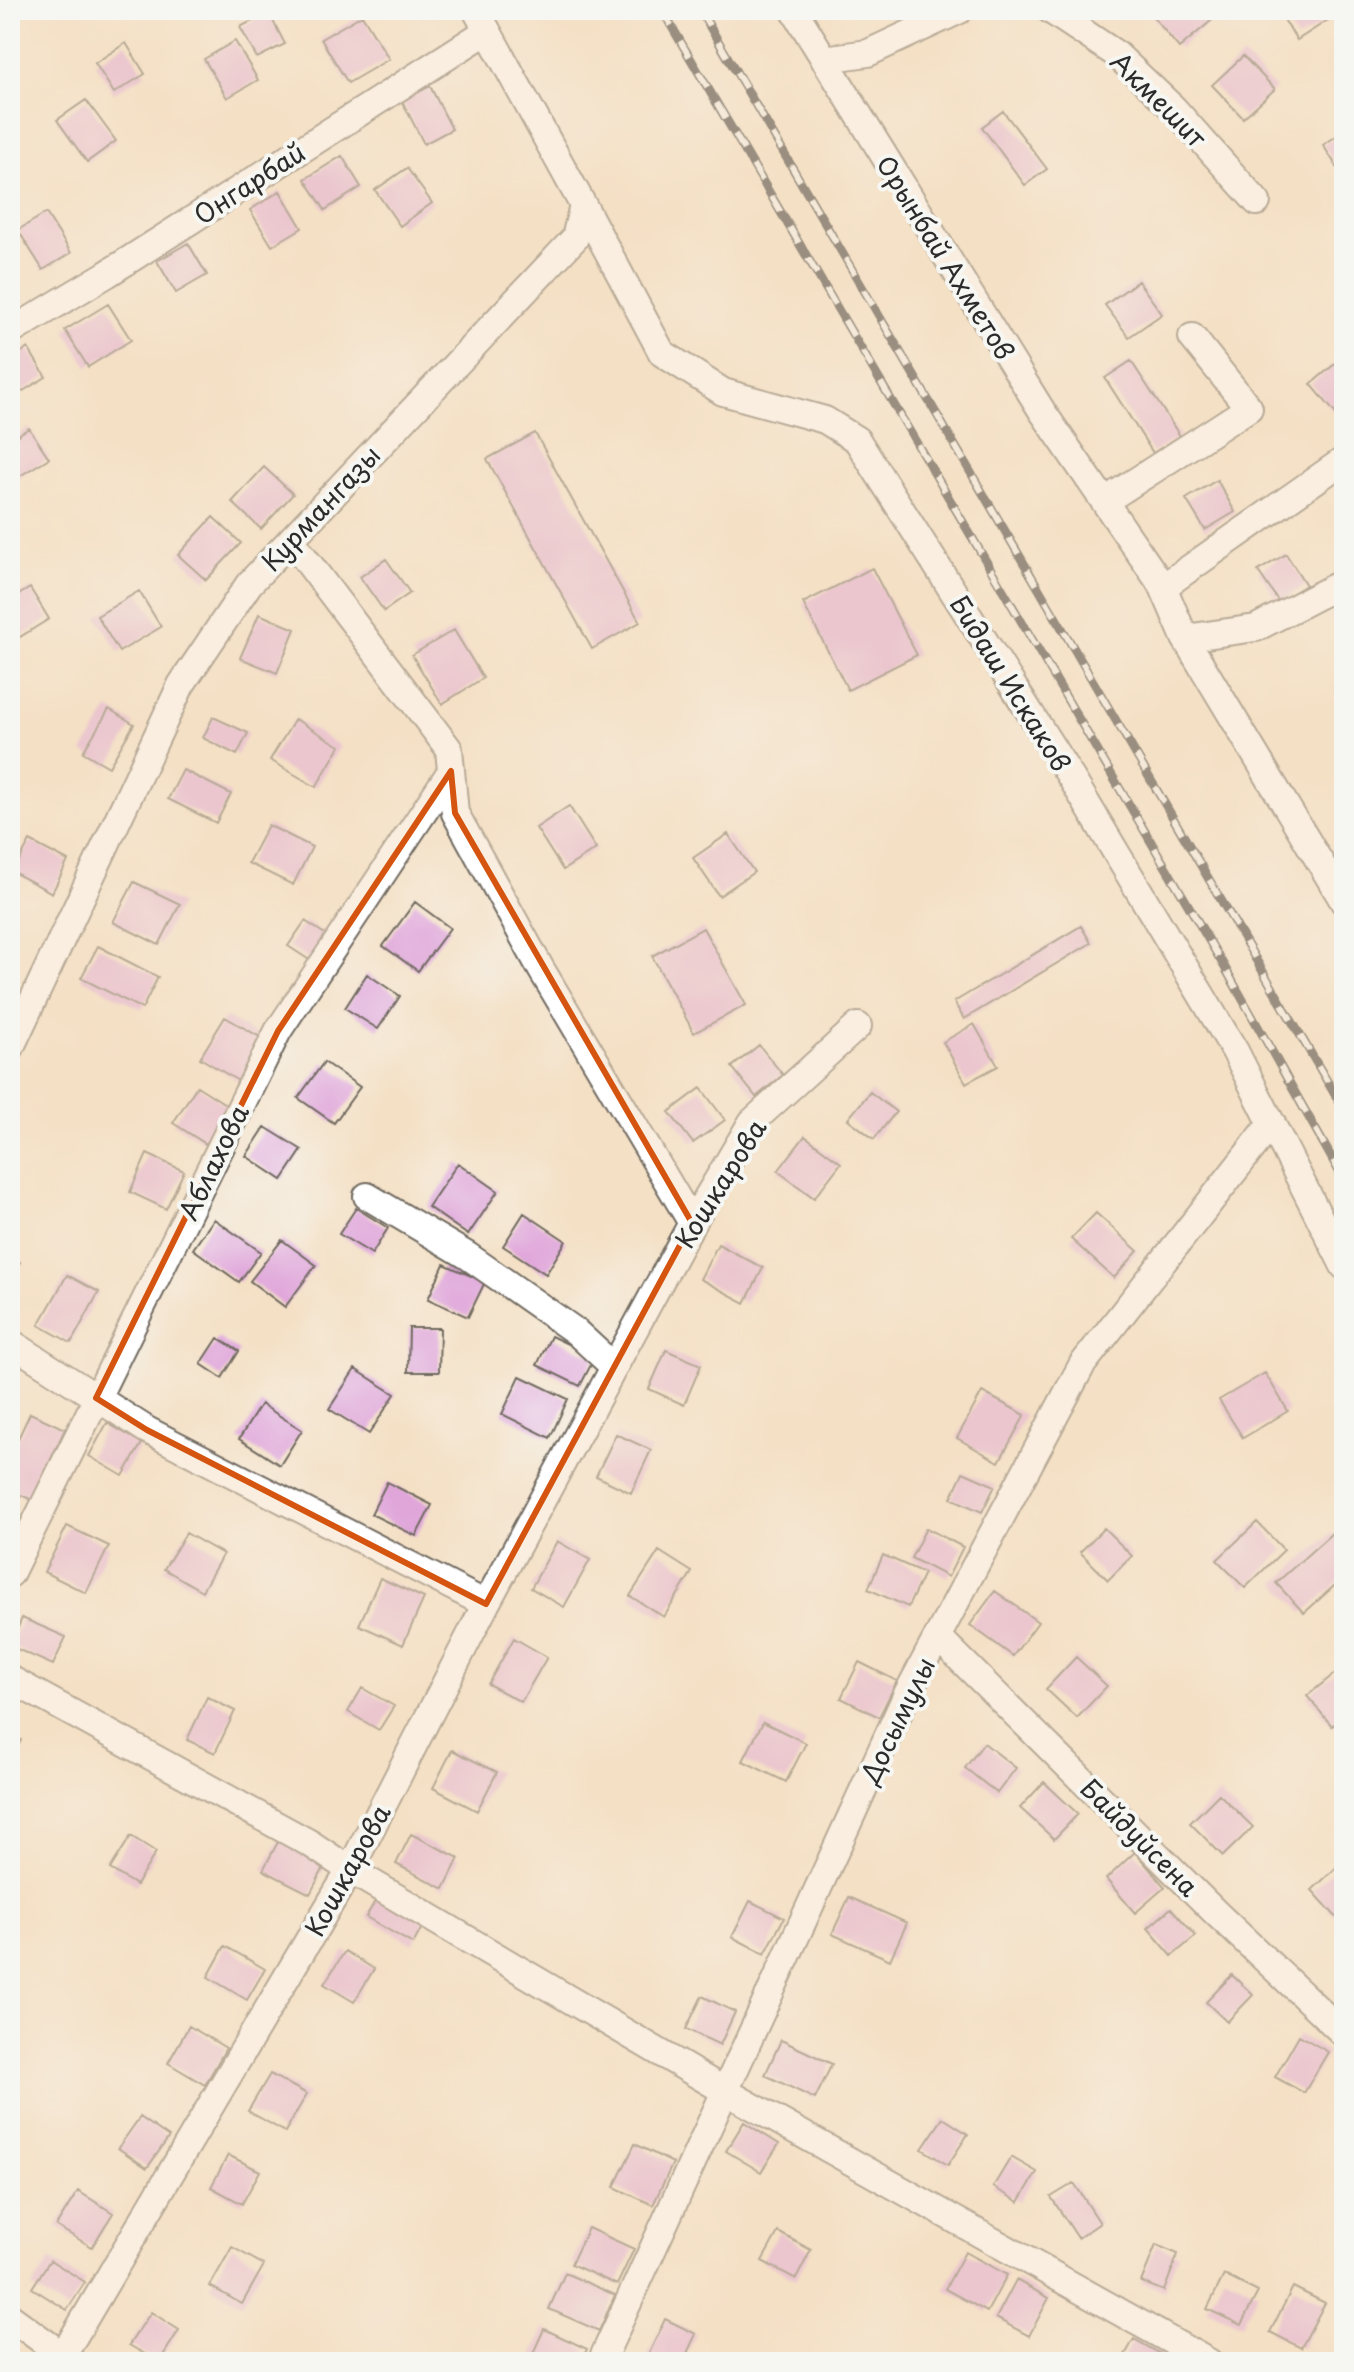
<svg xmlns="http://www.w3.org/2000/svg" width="1354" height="2372" viewBox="0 0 1354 2372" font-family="'Playpen Sans',sans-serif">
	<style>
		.building { fill: #e0a6da }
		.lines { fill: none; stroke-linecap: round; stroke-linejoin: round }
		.minor-casing { stroke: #716a61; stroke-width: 30 }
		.minor { stroke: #fff; stroke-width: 26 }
		.rail-casing { stroke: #2b2b2b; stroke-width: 9 }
		.rail { stroke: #f6f6f2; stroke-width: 6; stroke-dasharray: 18; stroke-linecap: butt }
		.marked { fill: none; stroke: #d5540f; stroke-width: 6; stroke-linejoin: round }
		.labels { text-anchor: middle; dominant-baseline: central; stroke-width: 8; stroke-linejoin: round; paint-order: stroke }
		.street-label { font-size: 26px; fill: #2b2b2b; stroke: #f6f6f2 }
	</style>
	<rect width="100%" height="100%" fill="#f6f6f2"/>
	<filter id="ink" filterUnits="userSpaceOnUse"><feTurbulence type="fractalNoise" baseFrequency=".0125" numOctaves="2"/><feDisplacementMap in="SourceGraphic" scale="16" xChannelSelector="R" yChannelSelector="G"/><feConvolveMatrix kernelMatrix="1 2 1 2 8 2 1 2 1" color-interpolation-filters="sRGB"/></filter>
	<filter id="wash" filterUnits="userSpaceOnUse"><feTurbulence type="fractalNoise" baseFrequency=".006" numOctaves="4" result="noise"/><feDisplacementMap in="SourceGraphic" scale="32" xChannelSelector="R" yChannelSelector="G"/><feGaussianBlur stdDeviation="1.8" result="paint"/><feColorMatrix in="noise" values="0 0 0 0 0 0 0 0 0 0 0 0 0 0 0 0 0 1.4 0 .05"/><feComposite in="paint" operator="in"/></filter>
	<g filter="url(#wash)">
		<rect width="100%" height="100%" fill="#f4e0c5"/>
		<g id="blocks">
			<path class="building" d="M1154 10H1204L1212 20 1179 48 1150 13Z
				M1278 10H1333L1336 15 1297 40Z
				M269 13 285 44 257 58 240 27Z
				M362 15 389 59 348 83 321 39Z
				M235 41 258 80 227 98 204 59Z
				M126 43 145 74 114 93 95 63Z
				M1243 56 1275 89 1243 118 1212 85Z
				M430 86 452 129 424 144 402 101Z
				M86 100 116 141 87 162 57 120Z
				M1003 111 1047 169 1025 185 982 127Z
				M1344 131V178L1323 145Z
				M342 156 361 187 325 210 305 179Z
				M407 168 432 203 400 226 375 190Z
				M280 191 302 228 272 246 250 210Z
				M46 213 71 253 43 270 18 230Z
				M188 243 207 275 176 293 157 261Z
				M1138 281 1162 314 1129 337 1105 305Z
				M108 304 131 340 88 367 65 330Z
				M28 348 46 377 18 394 10 381V359Z
				M1131 361 1180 436 1153 453 1105 378Z
				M1336 363 1344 373V424L1311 384Z
				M29 428 49 458 10 482V440Z
				M535 433 640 622 592 649 487 459Z
				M264 467 293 494 261 529 232 502Z
				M1217 480 1235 512 1205 530 1186 499Z
				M213 517 241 543 206 580 178 555Z
				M1286 554 1306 585 1279 602 1258 571Z
				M386 559 410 593 384 611 360 577Z
				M872 568 917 655 848 690 803 603Z
				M30 588 49 619 15 640 10 631V600Z
				M139 591 161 627 119 652 97 616Z
				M1344 613V636L1336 616Z
				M259 614 295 629 277 673 240 658Z
				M454 630 483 678 442 704 412 655Z
				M1344 684V709L1335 688Z
				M109 709 134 724 109 767 83 752Z
				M213 717 248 733 237 755 203 738Z
				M295 719 340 746 316 787 270 760Z
				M183 770 231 794 216 823 168 799Z
				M569 806 596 849 563 870 536 828Z
				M268 825 312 847 293 885 248 863Z
				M728 834 754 872 719 896 693 858Z
				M30 841 68 861 52 893 13 872Z
				M134 882 180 904 159 945 113 922Z
				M415 902 450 928 418 971 383 946Z
				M305 921 331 938 314 963 288 946Z
				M1081 926 1091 943 964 1019 954 1002Z
				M703 928 746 1005 694 1033 652 956Z
				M98 946 158 977 142 1009 81 978Z
				M367 974 400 996 378 1029 345 1008Z
				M225 1017 265 1040 240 1082 200 1058Z
				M974 1024 998 1066 966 1083 943 1042Z
				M759 1045 783 1075 756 1097 732 1067Z
				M324 1062 360 1087 334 1123 298 1098Z
				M197 1086 230 1107 206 1144 173 1123Z
				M701 1088 725 1120 693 1143 669 1112Z
				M870 1092 896 1112 874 1139 848 1119Z
				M265 1127 302 1150 282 1180 246 1156Z
				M805 1136 841 1163 814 1198 778 1171Z
				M147 1154 184 1171 166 1209 130 1192Z
				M458 1163 498 1191 468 1235 428 1207Z
				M356 1208 388 1228 372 1254 339 1234Z
				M524 1213 566 1241 546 1274 503 1246Z
				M1096 1213 1138 1251 1114 1278 1071 1239Z
				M214 1219 261 1252 239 1282 193 1249Z
				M282 1240 316 1265 285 1307 250 1281Z
				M718 1244 763 1268 745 1303 700 1279Z
				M10 1256 20 1262 10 1279Z
				M444 1264 485 1282 468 1317 428 1299Z
				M67 1275 99 1292 71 1343 39 1325Z
				M409 1328H440L439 1372H408Z
				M551 1336 595 1357 580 1386 537 1365Z
				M218 1338 239 1351 222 1378 201 1364Z
				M666 1350 701 1365 684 1405 649 1389Z
				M355 1369 395 1394 369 1434 329 1409Z
				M1265 1373 1288 1411 1243 1438 1219 1400Z
				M520 1376 568 1399 550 1438 502 1414Z
				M982 1392 1025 1415 999 1462 957 1438Z
				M261 1404 302 1430 280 1465 239 1439Z
				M30 1413 65 1429 32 1500 10 1490V1456Z
				M107 1423 142 1443 123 1476 89 1456Z
				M616 1434 651 1450 631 1493 596 1476Z
				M963 1472 995 1486 982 1512 951 1498Z
				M387 1482 432 1505 416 1536 371 1514Z
				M10 1504 17 1507 10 1523Z
				M1257 1522 1284 1550 1245 1588 1217 1560Z
				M67 1526 109 1546 86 1593 44 1572Z
				M926 1528 963 1547 948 1577 911 1558Z
				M1104 1528 1132 1556 1108 1580 1080 1552Z
				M186 1533 223 1554 202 1591 164 1569Z
				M1332 1533 1344 1546V1577L1304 1613 1276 1583Z
				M557 1541 590 1560 564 1607 531 1588Z
				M659 1551 692 1572 664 1617 630 1596Z
				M883 1555 924 1573 908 1607 868 1589Z
				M380 1578 424 1598 403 1645 359 1625Z
				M995 1591 1038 1622 1013 1656 970 1625Z
				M22 1618 66 1637 53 1665 10 1646Z
				M514 1638 547 1657 521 1702 488 1684Z
				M1076 1657 1107 1686 1077 1718 1046 1689Z
				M859 1662 897 1681 879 1717 841 1698Z
				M1344 1666V1716L1332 1726 1307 1696Z
				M362 1688 394 1706 379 1730 348 1712Z
				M207 1697 235 1711 215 1753 187 1740Z
				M763 1722 806 1743 786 1782 743 1761Z
				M10 1735 21 1740 10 1763Z
				M984 1743 1016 1768 997 1793 965 1768Z
				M452 1750 497 1772 477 1811 433 1788Z
				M1044 1782 1078 1814 1054 1839 1020 1808Z
				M1219 1794 1253 1827 1223 1856 1190 1823Z
				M411 1834 459 1858 444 1889 396 1864Z
				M131 1836 156 1852 136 1885 110 1869Z
				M279 1840 326 1864 310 1894 263 1870Z
				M1135 1852 1165 1887 1135 1913 1106 1879Z
				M1339 1865 1344 1871V1912L1337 1918 1312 1890Z
				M378 1896 425 1922 413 1944 366 1917Z
				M849 1897 907 1923 890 1960 832 1934Z
				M750 1901 784 1918 765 1954 732 1937Z
				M1171 1908 1196 1936 1172 1956 1148 1928Z
				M225 1946 265 1969 247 2000 208 1977Z
				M345 1951 374 1969 354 2002 324 1984Z
				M1232 1975 1253 1995 1227 2022 1206 2002Z
				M702 1996 735 2012 720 2045 686 2029Z
				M189 2026 226 2048 205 2085 168 2063Z
				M1299 2035 1328 2052 1304 2093 1275 2077Z
				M781 2040 832 2064 815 2099 765 2075Z
				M270 2074 307 2094 285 2132 248 2111Z
				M140 2117 169 2137 147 2168 118 2148Z
				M943 2118 968 2134 948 2165 922 2149Z
				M744 2122 779 2144 761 2172 726 2151Z
				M635 2144 673 2163 653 2205 614 2187Z
				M228 2155 260 2171 242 2204 211 2187Z
				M1011 2157 1037 2172 1019 2202 993 2187Z
				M1074 2183 1100 2223 1078 2238 1051 2197Z
				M78 2191 113 2213 92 2247 56 2226Z
				M588 2228 634 2249 617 2285 571 2264Z
				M778 2232 811 2250 796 2279 762 2261Z
				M1156 2245 1178 2254 1164 2291 1141 2282Z
				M232 2247 264 2265 242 2304 210 2286Z
				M965 2252 1007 2275 987 2312 945 2289Z
				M50 2260 85 2282 67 2310 32 2288Z
				M565 2273 615 2295 599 2331 549 2309Z
				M1224 2275 1258 2292 1241 2325 1207 2309Z
				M1016 2280 1049 2298 1029 2336 996 2318Z
				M1293 2287 1325 2303 1301 2348 1270 2332Z
				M151 2312 179 2330 159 2362 129 2345Z
				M665 2319 696 2334 683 2362H645Z
				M544 2329 587 2349 581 2362H529Z
				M1134 2339 1171 2360 1170 2362H1121Z"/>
		</g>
	</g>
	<g filter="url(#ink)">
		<use href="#blocks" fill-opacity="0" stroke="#716a61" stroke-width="2"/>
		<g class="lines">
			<defs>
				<path id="minor" d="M794 10 1042 411 1163 587 1185 638 1344 902
					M1050 10 1116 54 1174 109 1257 202
					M824 59 868 53 960 10
					M583 205 662 353 723 392 825 420 857 440 1072 779 1235 1051 1344 1266
					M10 332 107 274 487 31
					M1105 501 1249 408 1192 337
					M291 540 449 749 455 813 541 969 692 1223
					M1163 587 1344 460
					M1185 638 1256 628 1344 582
					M10 1049 181 685 249 584 575 238 583 205 476 10
					M367 1196 468 1256 575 1331 614 1367
					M10 1342 147 1430 486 1604
					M10 1574 278 1031 451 771
					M938 1637 1216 1913 1344 2034
					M10 1679 311 1844 350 1870 725 2091 1209 2362
					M10 2317 72 2362
					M59 2362 350 1870 486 1604 692 1223 752 1122 858 1026
					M601 2362 908 1692 1082 1365 1272 1123"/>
			</defs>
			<use href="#minor" class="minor-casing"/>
			<use href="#minor" class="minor"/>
			<defs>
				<path id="rail" d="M662 10 1224 966 1344 1180
					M700 10 1344 1110"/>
			</defs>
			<use href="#rail" class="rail-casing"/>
			<use href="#rail" class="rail"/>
		</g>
	</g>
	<path d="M0 0H1354V2372H0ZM451 771 455 813 692 1223 486 1604 147 1430 96 1398 278 1031Z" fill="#f4e0c5" fill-opacity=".55" fill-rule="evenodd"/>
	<path class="marked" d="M451 771 455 813 692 1223 486 1604 147 1430 96 1398 278 1031Z"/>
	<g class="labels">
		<g class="street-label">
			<text transform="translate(1159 99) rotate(45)">Акмешит</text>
			<text transform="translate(249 183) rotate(-33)">Онгарбай</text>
			<text transform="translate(946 257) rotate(58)">Орынбай Ахметов</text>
			<text transform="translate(320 508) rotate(-47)">Курмангазы</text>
			<text transform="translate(1011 683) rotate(58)">Бидаш Искаков</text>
			<text transform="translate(213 1162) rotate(-64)">Аблахова</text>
			<text transform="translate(720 1183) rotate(-58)">Кошкарова</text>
			<text transform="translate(897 1720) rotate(-64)">Досымулы</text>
			<text transform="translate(1140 1837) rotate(45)">Байдуйсена</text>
			<text transform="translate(347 1870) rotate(-61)">Кошкарова</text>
		</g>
	</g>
	<rect width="1354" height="2372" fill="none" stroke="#f6f6f2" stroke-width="40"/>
</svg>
